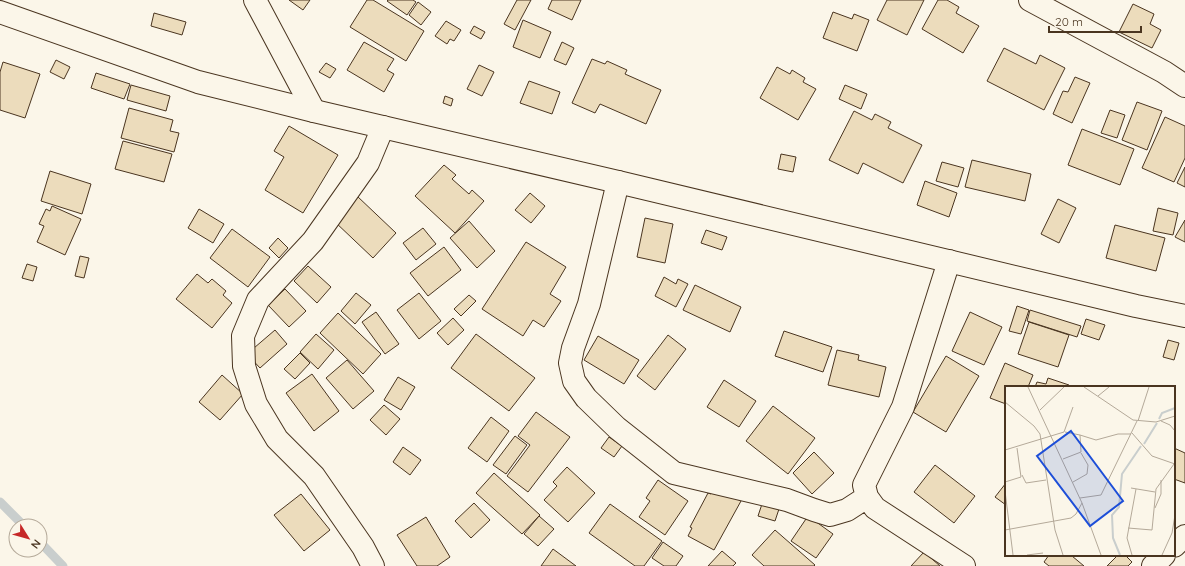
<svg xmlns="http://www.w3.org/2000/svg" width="1185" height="566" viewBox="0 0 1185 566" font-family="Quicksand,sans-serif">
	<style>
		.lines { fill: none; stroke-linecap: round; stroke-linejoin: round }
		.stream { stroke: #c9cecd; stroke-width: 9 }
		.building { fill: #ecdcbc; stroke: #4a3520 }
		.street-casing { stroke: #4a3520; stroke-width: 24 }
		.secondary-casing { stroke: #4a3520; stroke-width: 24 }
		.street { stroke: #fbf6e9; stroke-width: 22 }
		.secondary { stroke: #fbf6e9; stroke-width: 22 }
		.inset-river { fill: none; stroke: #c9cecd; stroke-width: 2 }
		.inset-road { fill: none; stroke: #b4a999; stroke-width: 1 }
		.view { fill: #1d4ed8; fill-opacity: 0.15; stroke: #1d4ed8; stroke-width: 2 }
		.inset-edge { fill: none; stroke: #4a3520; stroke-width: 2 }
	</style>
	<rect width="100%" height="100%" fill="#fbf6e9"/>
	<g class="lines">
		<path class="stream" d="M0 502 24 526
			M40 542 63 566"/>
	</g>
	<path class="building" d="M289 0H310L303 10Z
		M367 0H373L424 31 406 61 350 27Z
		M388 0H413L416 2 407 15 387 1Z
		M517 0H531L515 30 504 24Z
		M552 0H581L572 20 548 9Z
		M887 0H924L907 35 877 20Z
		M938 0H947L959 7 956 13 979 26 963 53 922 29Z
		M418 2 431 12 421 25 409 15Z
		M1133 4 1154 14 1150 24 1161 30 1152 48 1119 32Z
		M833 12 852 19 854 14 869 20 857 51 823 38Z
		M154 13 186 22 182 35 151 26Z
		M523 20 551 32 540 58 513 47Z
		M446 21 461 30 454 41 450 39 447 44 435 36Z
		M474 26 485 32 481 39 470 33Z
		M364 42 394 59 387 70 394 74 384 92 347 70Z
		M562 42 574 48 566 65 554 60Z
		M1004 48 1036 64 1040 55 1065 68 1044 110 987 81Z
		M592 59 605 64 607 61 627 70 625 74 661 90 646 124 600 104 595 113 572 103Z
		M56 60 70 67 64 79 50 72Z
		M3 62 40 74 25 118 0 110V72Z
		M326 63 336 69 330 78 319 72Z
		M479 65 494 72 482 96 467 89Z
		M777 67 790 74 792 70 805 78 803 82 816 89 798 120 760 98Z
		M96 73 130 84 124 99 91 88Z
		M1075 77 1090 83 1072 123 1053 114 1063 91 1068 92Z
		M529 81 560 92 552 114 520 103Z
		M131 85 170 96 166 111 127 100Z
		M845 85 867 94 861 109 839 99Z
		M445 96 453 99 451 106 443 103Z
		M1137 102 1162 111 1147 150 1122 140Z
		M129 108 173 120 170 131 179 133 174 152 121 138Z
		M1110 110 1125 115 1117 138 1101 133Z
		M854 111 872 120 875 114 891 122 888 128 922 145 903 183 863 163 858 174 829 160Z
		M1165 117 1185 126V158L1174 182 1142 168Z
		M289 126 338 155 303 213 265 190 284 157 274 151Z
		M1082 129 1134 149 1120 185 1068 165Z
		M123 141 172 154 164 182 115 169Z
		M781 154 796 157 793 172 778 169Z
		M972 160 1031 174 1025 201 965 187Z
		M942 162 964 168 958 187 936 181Z
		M444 165 456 175 452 179 469 194 472 190 484 201 455 233 415 196Z
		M1185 167V187L1177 183Z
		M50 171 91 184 82 214 41 201Z
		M925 181 957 193 949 217 917 205Z
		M530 193 545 206 531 223 515 210Z
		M357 196 396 233 373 258 334 221Z
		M1058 199 1076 208 1059 243 1041 234Z
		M52 206 81 219 65 255 37 242 44 226 39 224 46 209 50 211Z
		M1158 208 1178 213 1173 235 1153 231Z
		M199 209 224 224 213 243 188 228Z
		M645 218 673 224 665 263 637 257Z
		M1185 220V242L1175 237Z
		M469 221 495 251 477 268 450 238Z
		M1115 225 1165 238 1156 271 1106 258Z
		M423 228 436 244 416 260 403 243Z
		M232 229 270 257 248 287 210 258Z
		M706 230 727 237 722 250 701 243Z
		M278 238 288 248 279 258 269 248Z
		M526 242 566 267 550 294 561 301 544 327 533 320 523 336 482 309Z
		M444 247 461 270 428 296 410 273Z
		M80 256 89 258 84 278 75 276Z
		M27 264 37 267 33 281 22 278Z
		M308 266 331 287 317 303 294 281Z
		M197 274 208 283 212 279 226 291 223 295 232 303 212 328 176 299Z
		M664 277 676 284 678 279 688 284 676 307 655 296Z
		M695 285 741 307 730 332 683 310Z
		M285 289 306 311 289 327 268 305Z
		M356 293 371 305 355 324 341 311Z
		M419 293 441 321 419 339 397 310Z
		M469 295 476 301 461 316 454 309Z
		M1017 306 1029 310 1021 334 1009 331Z
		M1030 310 1081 326 1077 337 1027 321Z
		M376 312 399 344 385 354 362 322Z
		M970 312 1002 327 984 365 952 351Z
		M338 313 381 354 363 374 320 333Z
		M453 318 464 330 448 345 437 333Z
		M1086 319 1105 325 1099 340 1081 334Z
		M1029 322 1069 335 1058 367 1018 354Z
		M275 330 287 344 260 368 247 354Z
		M784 331 832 347 823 372 775 356Z
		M316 334 334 350 318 369 300 352Z
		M476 334 535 378 509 411 451 368Z
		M668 335 686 349 655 390 637 376Z
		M598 336 639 360 624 384 584 360Z
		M1168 340 1179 343 1174 360 1163 357Z
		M837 350 859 355 858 360 886 367 879 397 828 385Z
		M300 353 310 363 295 379 284 369Z
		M946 356 979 376 946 432 913 412Z
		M347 360 374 391 353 409 326 378Z
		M1005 363 1033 375 1028 387H1006V404L990 398Z
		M312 374 339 411 314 431 286 393Z
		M222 375 243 394 220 420 199 402Z
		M398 377 415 387 401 410 384 400Z
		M1048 378 1069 385 1068 387H1035L1037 382 1046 384Z
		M724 380 756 401 739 427 707 407Z
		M384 405 400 419 386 435 370 420Z
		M773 406 815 438 788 474 746 441Z
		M536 412 570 437 528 492 507 476 530 445 518 436Z
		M491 417 509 431 487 462 468 448Z
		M515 436 527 445 506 474 493 465Z
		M609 437 622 446 614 457 601 448Z
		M403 447 421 460 410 475 393 462Z
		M1174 448 1185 453V483L1174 479Z
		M814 452 834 473 812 494 793 473Z
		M935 465 975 496 954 523 914 492Z
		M567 467 595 493 568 522 544 500 557 486 553 482Z
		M494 473 540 515 522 534 476 493Z
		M658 480 688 501 665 535 639 517 650 501 646 498Z
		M1006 483V505L995 497Z
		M715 487 741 501 714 550 688 536 692 528 690 527 708 493 711 494Z
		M301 494 330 530 304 551 274 515Z
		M764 498 781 503 775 521 758 516Z
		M474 503 490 520 471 538 455 521Z
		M610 504 662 541 644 566H635L589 533Z
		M539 516 554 529 538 546 524 534Z
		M808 516 833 534 816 558 791 541Z
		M426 517 450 557 437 566H417L397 535Z
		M775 530 815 565 814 566H764L752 555Z
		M663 542 683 556 676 566H664L652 558Z
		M553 549 576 566H541Z
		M722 551 736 563 733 566H708Z
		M924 552 940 566H911Z
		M1049 555H1073L1072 556 1084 566H1049L1044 562Z
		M1118 555H1125L1132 562 1128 566H1107Z"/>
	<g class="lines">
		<defs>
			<path id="street" d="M255 0 314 111
				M1030 0 1164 72 1185 86
				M618 182 589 304 573 348 570 363 574 381 586 398 617 428 674 473 787 500 814 510 830 515 847 510 867 497
				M949 261 903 407 864 485 867 497 875 508 964 566
				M1174 546 1185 536
				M373 566 363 547 314 476 277 439 256 404 244 366 243 336 258 300 313 241 368 163 383 127
				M1153 566 1164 555"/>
			<path id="secondary" d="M0 12 198 82 314 111 618 182 1136 306 1185 316"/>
		</defs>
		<use href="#street" class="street-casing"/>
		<use href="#secondary" class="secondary-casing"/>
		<use href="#street" class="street"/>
		<use href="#secondary" class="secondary"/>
	</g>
	<g transform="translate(1005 386)">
		<rect width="170" height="170" fill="#fbf6e9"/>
		<path class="inset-river" d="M154 33 157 27 170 22M139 58 152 37M115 169 108 152 107 129 114 121 117 88 136 60"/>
		<path class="inset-road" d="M23 1 77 117 96 169M79 1 128 34 151 36 170 30M93 10 104 1M0 16 29 40 35 48 50 144 58 169M35 24 59 1M133 35 144 1M156 35 165 39 170 45M127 47 147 70 170 78M75 49 91 54 113 48H126M0 64 59 46 68 21M58 73 76 66 75 49 60 46M17 89 21 97 41 94M0 96 16 91 12 62M68 96 82 88 83 79 76 67M126 102 150 106M0 105 8 169M75 112 96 109 132 35M150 122 156 108V94M123 142 147 144 151 103 169 78M0 144 66 132 71 128 77 117M22 169 38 167M127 169 122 152 131 103M157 169 167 147 170 129"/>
		<path class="view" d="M66 45 118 115 85 140 32 70Z"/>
		<rect width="170" height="170" class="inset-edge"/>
	</g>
	<g transform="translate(28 538) rotate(127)"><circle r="19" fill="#fbf6e9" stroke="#b4a999"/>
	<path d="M0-3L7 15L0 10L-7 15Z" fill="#c62828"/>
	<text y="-6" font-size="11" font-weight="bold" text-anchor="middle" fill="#4a3520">N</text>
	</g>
	<path d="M1049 26v6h92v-6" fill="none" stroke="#4a3520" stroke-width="2"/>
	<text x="1055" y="26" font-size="12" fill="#4a3520" stroke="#fbf6e9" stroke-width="3" paint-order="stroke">20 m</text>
</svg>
